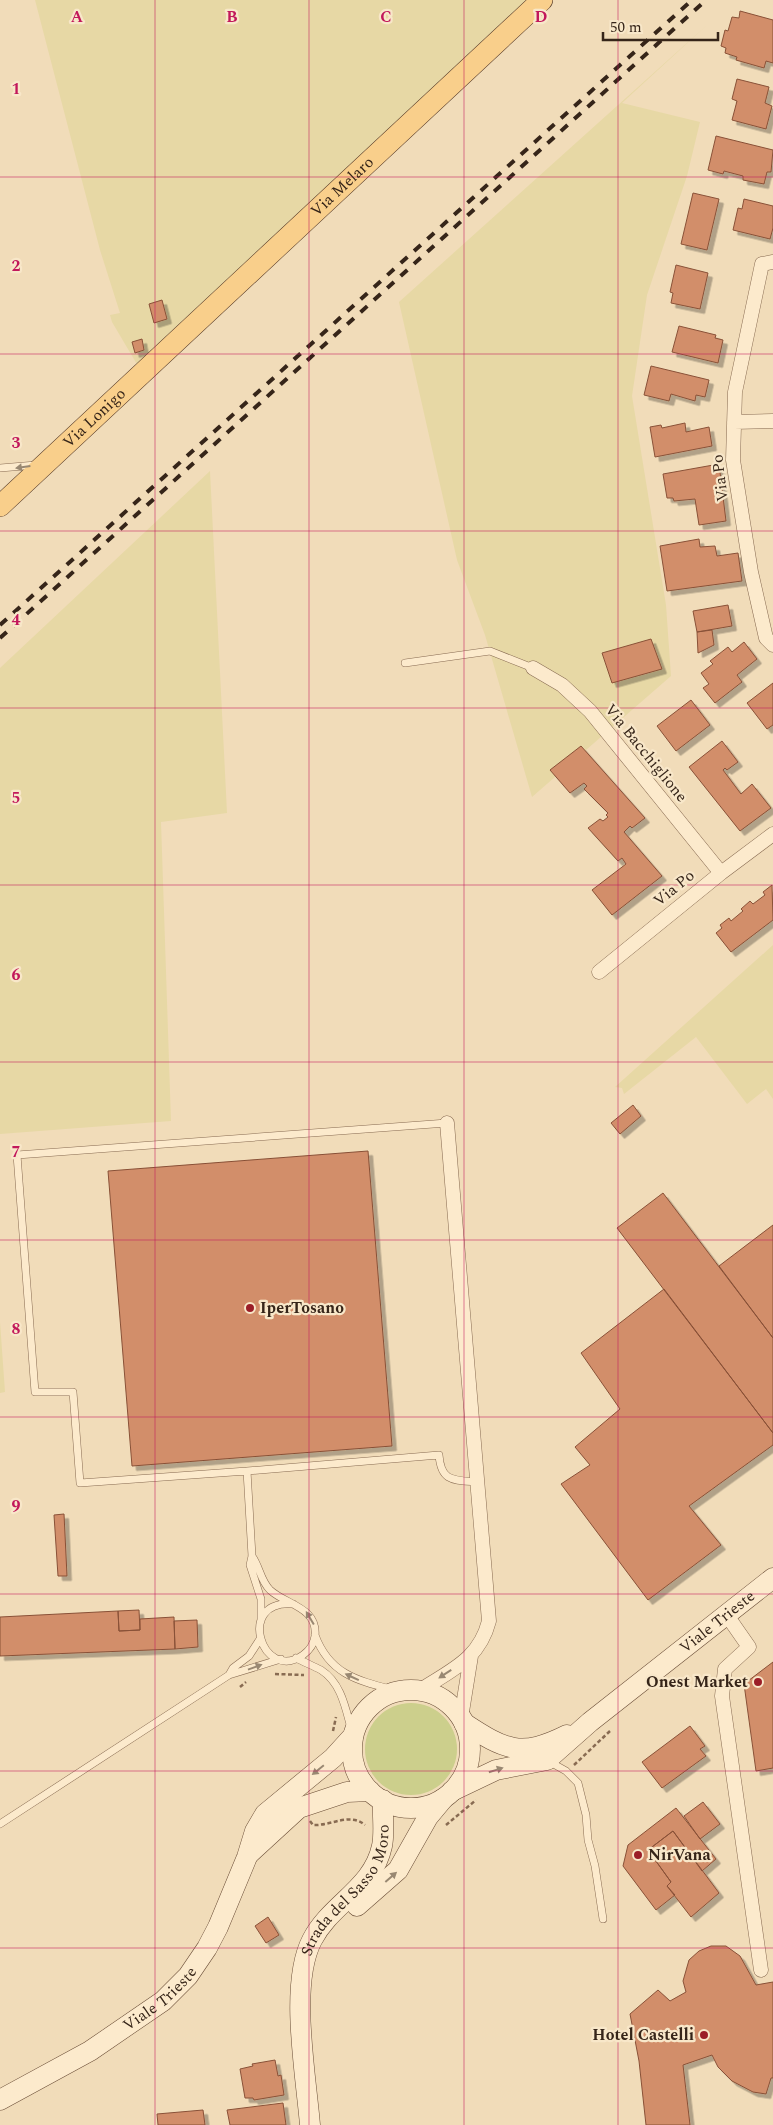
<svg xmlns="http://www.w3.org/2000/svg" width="773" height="2125" viewBox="0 0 773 2125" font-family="Spectral,serif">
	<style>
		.farmland { fill: #e7d8a5 }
		.green { fill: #cccf8c }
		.building { fill: #d28e6b; stroke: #895137; filter: url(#shadow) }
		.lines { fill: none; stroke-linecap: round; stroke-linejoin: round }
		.lane-casing { stroke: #886b52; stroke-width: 8 }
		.street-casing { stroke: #886b52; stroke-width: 15 }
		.secondary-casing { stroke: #694c36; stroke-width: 21 }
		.primary-casing { stroke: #553928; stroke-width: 22 }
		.path { stroke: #886b52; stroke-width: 2.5; stroke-dasharray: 4 2.5; stroke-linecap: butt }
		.lane { stroke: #fceacc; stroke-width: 7 }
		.street { stroke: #fceacc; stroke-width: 14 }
		.secondary { stroke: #fceacc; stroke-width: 20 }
		.primary { stroke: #f9cf8b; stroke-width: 21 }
		.rail { stroke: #362519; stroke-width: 4; stroke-dasharray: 9 9; stroke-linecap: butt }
		.oneway { fill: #998872 }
		.grid { fill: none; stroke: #c2185b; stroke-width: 1; stroke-opacity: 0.55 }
		.poi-dot { fill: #9b1e28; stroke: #f8e7c9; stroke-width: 2 }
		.labels { text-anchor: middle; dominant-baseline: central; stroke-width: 4.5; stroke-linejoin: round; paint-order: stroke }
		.street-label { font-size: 16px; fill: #362519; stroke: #f8e7c9 }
		.poi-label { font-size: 16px; font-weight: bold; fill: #362519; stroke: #f8e7c9; text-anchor: start }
		.grid-label { font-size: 16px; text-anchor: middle; font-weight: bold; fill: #c2185b; stroke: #f8e7c9; stroke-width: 4.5; stroke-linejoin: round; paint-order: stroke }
	</style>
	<defs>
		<filter id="shadow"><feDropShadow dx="4.5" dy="4.5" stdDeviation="0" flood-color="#0004"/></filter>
	</defs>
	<rect width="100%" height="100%" fill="#f1dcb9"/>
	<path class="farmland" d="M35 0H534L414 105 280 234 138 366 112 322 110 315 120 313 100 250Z
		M707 25 622 103 700 122 687 176 647 295 632 396 666 605 671 676 532 797 485 635 457 560 399 302Z
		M210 471 227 813 161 822 171 1121 0 1134V668Z
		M773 945V1099L766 1089 747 1104 696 1037 624 1094 622 1088 615 1087Z
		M0 1322 5 1392 0 1393Z"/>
	<path class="green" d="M365 1749a46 46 0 1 1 92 0a46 46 0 1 1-92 0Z"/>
	<path class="building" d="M740 11 773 20V63L766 61 764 68 736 60 737 57 725 53 726 48 721 46 725 30 728 31 732 17 739 18Z
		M737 79 769 87 765 103 772 106 766 129 732 120 737 101 732 99Z
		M716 136 773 150 771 172H767L764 184 743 180V176L724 171 723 174 708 170Z
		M693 193 719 199 707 250 681 244Z
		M744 199 773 206V228L770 239 733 230 738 208 742 209Z
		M676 265 708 273 700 309 671 303 673 293 670 292Z
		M162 300 167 319 154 323 149 304Z
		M679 326 716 335 715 338 723 340 718 363 672 352Z
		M142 339 144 350 135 353 132 342Z
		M651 366 709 380 705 397 696 395 695 401 671 394 669 401 644 395Z
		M685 423 686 432 709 427 712 446 655 457 650 427 661 425 662 428Z
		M719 464 726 521 699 525 695 499 674 501 673 498H667L663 474Z
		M699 539 700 547 715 546 717 556 738 553 742 581 667 591 660 546Z
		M728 605 732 626 697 632 693 611Z
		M712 630 714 645 698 653 697 632Z
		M651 639 662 669 612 683 602 653Z
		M744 642 757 659 737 675 742 682 715 703 703 688 709 684 701 673 713 664 710 661 728 647 732 652Z
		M773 683V725L767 729 747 703Z
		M691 700 710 725 676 751 657 726Z
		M722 741 738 762 727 770 725 768 723 770 741 794 752 784 771 808 740 831 689 767Z
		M581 746 645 818 632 828 630 826 624 832 662 876 612 915 592 890 626 864 622 858 618 861 588 828 600 819 603 821 608 817 606 815 608 813 584 789 587 786 584 783 570 793 550 770Z
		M772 885 773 920 731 952 716 933 722 928 720 925 729 918 731 921 743 911 741 909 750 901 753 904 765 895 763 892Z
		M633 1105 641 1116 620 1134 611 1123Z
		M368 1151 392 1446 132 1466 108 1171Z
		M663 1193 773 1338V1433L617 1228Z
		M773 1225V1338L719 1266Z
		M664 1289 773 1433V1445L689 1506 721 1545 648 1600 561 1484 590 1465 575 1447 620 1409 581 1353Z
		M64 1514 67 1576H58L54 1515Z
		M139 1610 140 1630 119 1631 118 1611Z
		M118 1611 119 1631 140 1630V1619L174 1617 175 1649 0 1656V1617Z
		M197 1620 198 1647 175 1649 174 1621Z
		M773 1662V1768L756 1771 744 1684Z
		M690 1726 705 1746 700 1749 706 1756 662 1788 642 1762Z
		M703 1802 720 1824 700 1839 684 1816Z
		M676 1808 716 1859 702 1871 673 1831 648 1850 671 1882 667 1886 675 1895 656 1910 623 1866 628 1845Z
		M673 1831 719 1893 691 1917 667 1886 671 1882 648 1850Z
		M268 1917 279 1935 266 1943 255 1926Z
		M711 1946H726L740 1956 756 1985 773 1982V2078H771L766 2094 753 2092 732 2081 718 2067 712 2055 683 2065 690 2125H646L639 2061 630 2014 658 1990 670 2001 686 1992 683 1981 689 1960 699 1951Z
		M275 2060 278 2076 281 2075 284 2095 254 2100 253 2098H245L240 2069 253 2066 252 2064Z
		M283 2103 286 2125H230L227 2110Z
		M203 2110 205 2125H158L157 2114Z"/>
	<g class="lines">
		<defs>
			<path id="lane" d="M0 468 36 465
				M405 663 490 651 533 668
				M247 1471 80 1483 73 1392H35L17 1155 447 1123
				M252 1556C260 1567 260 1580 270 1590 286 1605 318 1607 315 1636 314 1643 310 1650 303 1655 262 1684 235 1599 293 1604
				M261 1621V1599L250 1565 252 1556 247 1471 439 1455C441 1481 452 1480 476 1482
				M315 1635C330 1676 360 1681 398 1691
				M296 1658C304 1662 313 1666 321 1670 343 1684 346 1712 353 1735
				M229 1675 233 1668 249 1656 260 1639
				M550 1762 566 1771 578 1783 586 1815 588 1840 595 1866 603 1919
				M0 1824 229 1675 281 1659"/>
			<path id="street" d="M773 262 762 264 735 392 733 460 751 572 766 638 773 645
				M734 422 773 421
				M533 668 562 685 590 711 721 873
				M599 972 721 873 773 834
				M726 1614 749 1647 725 1669 722 1696 761 1970
				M419 1691C451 1670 479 1660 489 1621L447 1123
				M461 1718 471 1656"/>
			<g id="secondary">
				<circle cx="411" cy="1749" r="59"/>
				<path d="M464 1723C505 1750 521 1758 567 1735"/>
				<path id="s1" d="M452 1791 496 1770 547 1760 590 1722 773 1578"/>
				<path d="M250 1853 299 1808 347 1792 370 1791"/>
				<path d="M357 1906 398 1870 428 1817 443 1799"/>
				<path id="s2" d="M0 2100 90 2051 163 2001 188 1976 207 1948 218 1927 247 1857 255 1831 265 1814 333 1758 353 1736"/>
				<path id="s3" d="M310 2125C306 2075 289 1984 312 1940 331 1903 373 1889 382 1846 385 1832 382 1815 383 1800"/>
			</g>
			<g id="primary">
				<path id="s4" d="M0 506 542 0"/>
			</g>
		</defs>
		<use href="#lane" class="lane-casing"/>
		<use href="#street" class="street-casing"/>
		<use href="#secondary" class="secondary-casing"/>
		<use href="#primary" class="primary-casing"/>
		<path class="path" d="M275 1674 304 1675
			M240 1687 246 1682
			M333 1731 336 1717
			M574 1765 610 1731
			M310 1821 313 1825C331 1826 350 1812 365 1825
			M446 1825 476 1800"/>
		<use href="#lane" class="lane"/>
		<use href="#street" class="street"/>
		<use href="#secondary" class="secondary"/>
		<use href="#primary" class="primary"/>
		<path class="rail" d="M0 625 692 0
			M0 638 706 0"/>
	</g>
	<defs><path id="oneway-solid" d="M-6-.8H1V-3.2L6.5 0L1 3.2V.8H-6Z" transform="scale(1.25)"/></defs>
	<g class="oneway">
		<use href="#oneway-solid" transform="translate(23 467) rotate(172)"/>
		<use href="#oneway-solid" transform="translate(310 1618) rotate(-121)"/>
		<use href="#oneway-solid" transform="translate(255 1667) rotate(-20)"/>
		<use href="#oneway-solid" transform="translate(445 1674) rotate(147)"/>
		<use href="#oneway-solid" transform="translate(352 1677) rotate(-155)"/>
		<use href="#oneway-solid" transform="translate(318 1770) rotate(141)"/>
		<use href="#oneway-solid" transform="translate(496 1770) rotate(-18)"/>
		<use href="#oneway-solid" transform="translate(391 1877) rotate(-41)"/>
	</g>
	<path class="grid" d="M155 0V2125M309 0V2125M464 0V2125M618 0V2125M0 177H773M0 354H773M0 531H773M0 708H773M0 885H773M0 1062H773M0 1240H773M0 1417H773M0 1594H773M0 1771H773M0 1948H773"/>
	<g class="poi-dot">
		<circle cx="250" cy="1308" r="5"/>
		<circle cx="758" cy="1682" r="5"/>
		<circle cx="638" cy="1855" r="5"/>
		<circle cx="704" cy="2035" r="5"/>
	</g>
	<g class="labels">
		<g class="street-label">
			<text stroke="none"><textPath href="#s4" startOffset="468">Via Melaro</textPath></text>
			<text stroke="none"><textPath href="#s4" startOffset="129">Via Lonigo</textPath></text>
			<text transform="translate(720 478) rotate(-97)">Via Po</text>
			<text transform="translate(646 753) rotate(51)">Via Bacchiglione</text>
			<text transform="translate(674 888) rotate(-39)">Via Po</text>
			<text stroke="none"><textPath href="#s1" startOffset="320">Viale Trieste</textPath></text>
			<text stroke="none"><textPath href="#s3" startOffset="249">Strada del Sasso Moro</textPath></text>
			<text stroke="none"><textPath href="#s2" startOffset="190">Viale Trieste</textPath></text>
		</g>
		<g class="poi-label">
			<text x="260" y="1308">IperTosano</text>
			<text x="748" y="1682" text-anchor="end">Onest Market</text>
			<text x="648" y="1855">NirVana</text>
			<text x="694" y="2035" text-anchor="end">Hotel Castelli</text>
		</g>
	</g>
	<g class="grid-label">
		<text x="77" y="22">A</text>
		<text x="232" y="22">B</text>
		<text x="386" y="22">C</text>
		<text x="541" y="22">D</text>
		<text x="16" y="94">1</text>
		<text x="16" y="271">2</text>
		<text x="16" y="448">3</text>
		<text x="16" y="625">4</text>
		<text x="16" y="803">5</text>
		<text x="16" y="980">6</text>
		<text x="16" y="1157">7</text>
		<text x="16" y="1334">8</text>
		<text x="16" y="1511">9</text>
	</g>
	<path d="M603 32v8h115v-8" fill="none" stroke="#362519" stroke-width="2.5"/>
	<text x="610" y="32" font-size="15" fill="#362519" stroke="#f8e7c9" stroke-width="4" paint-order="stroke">50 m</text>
</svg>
